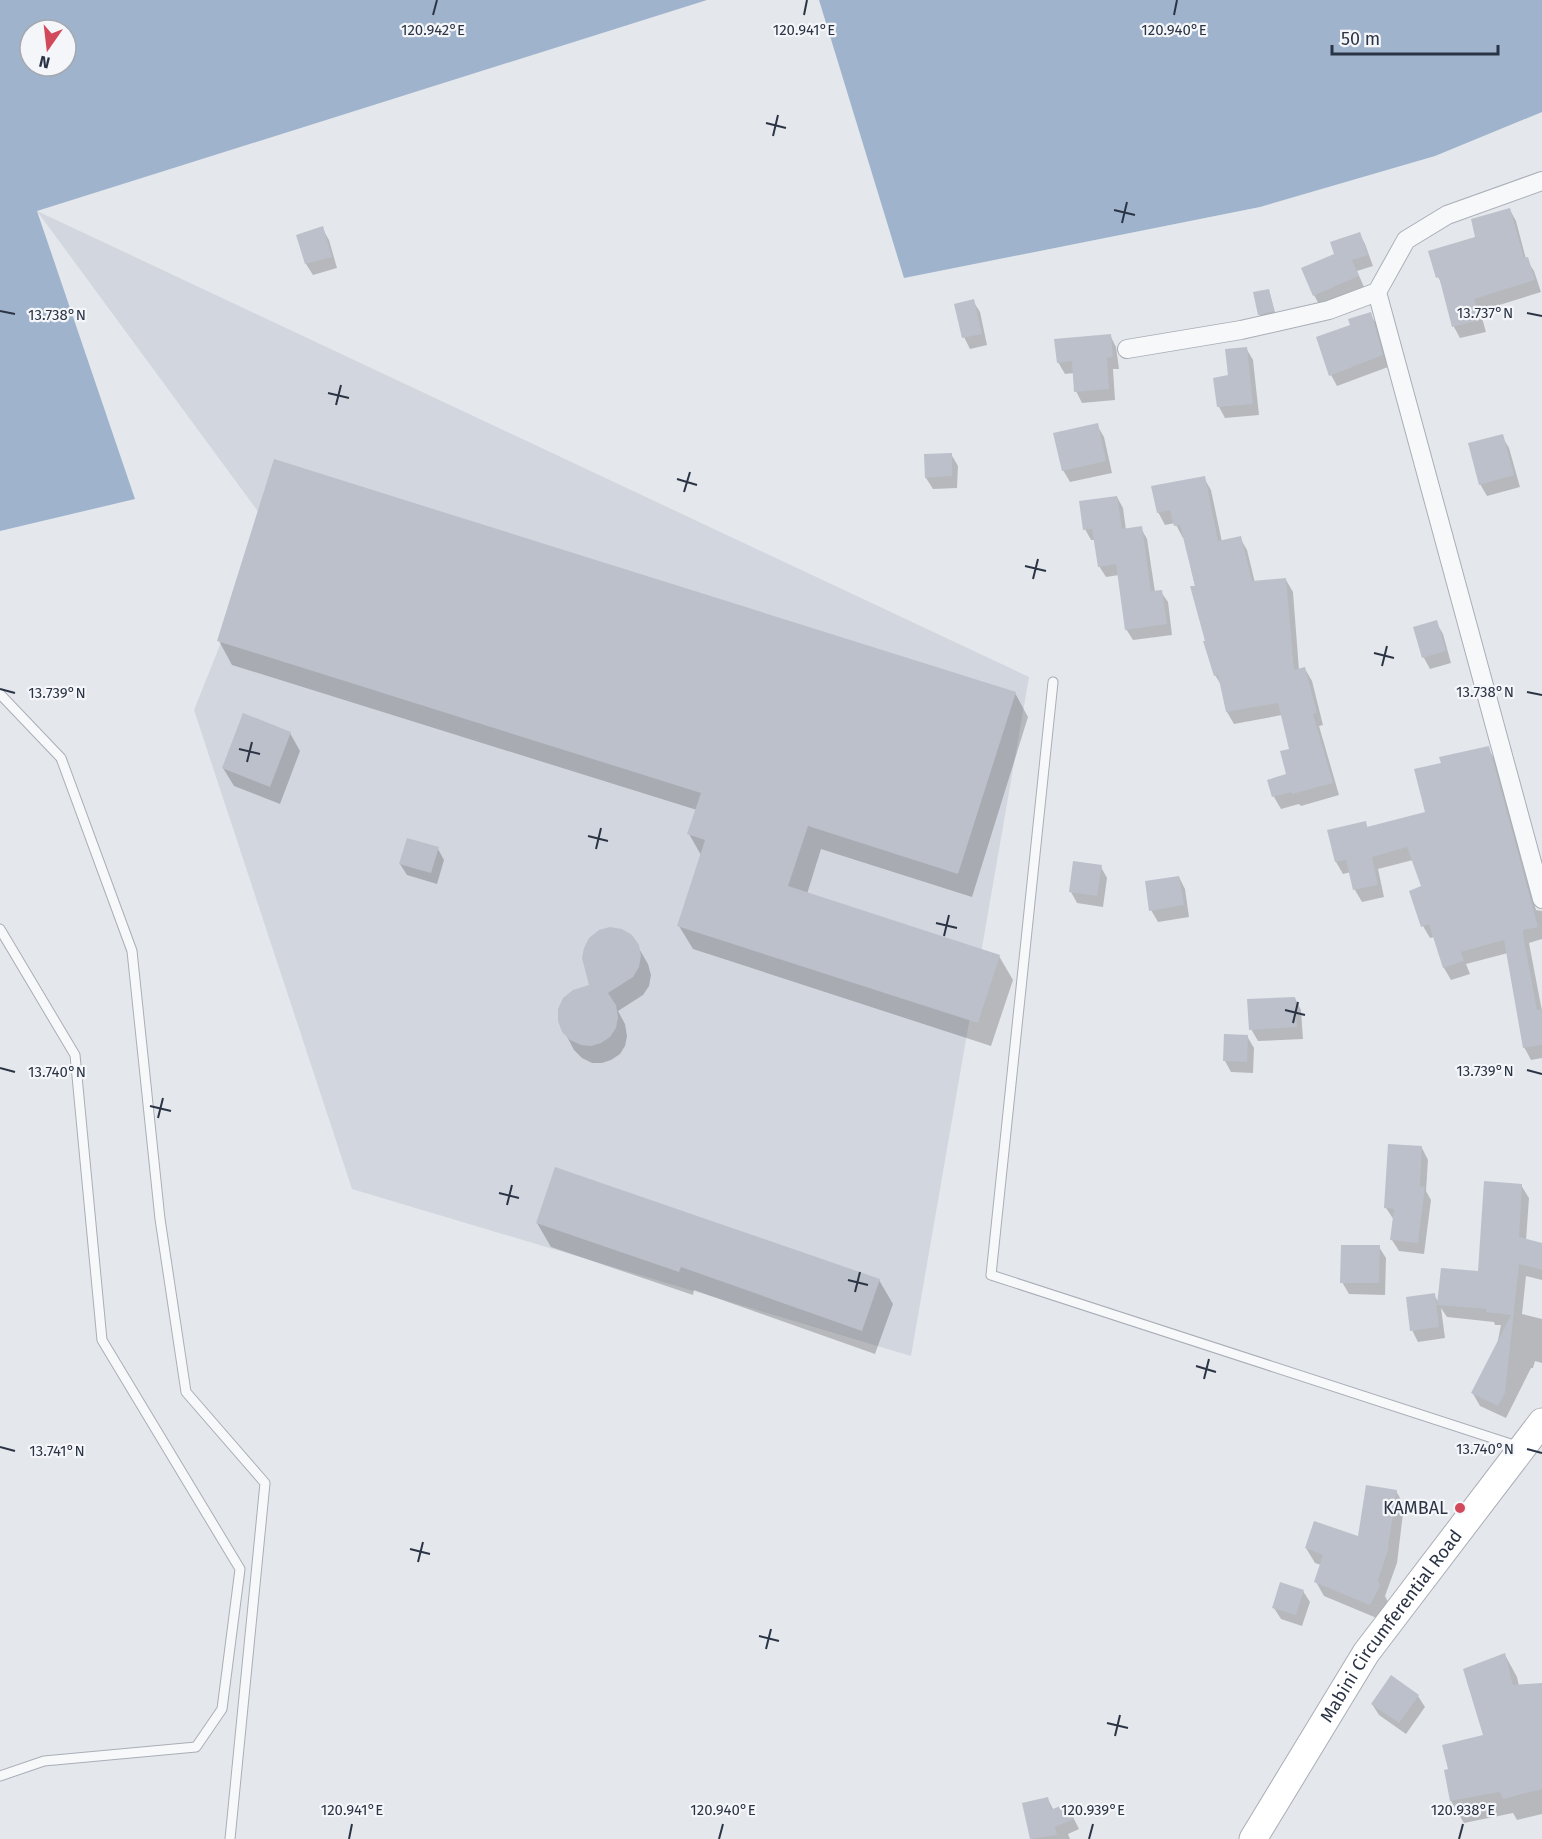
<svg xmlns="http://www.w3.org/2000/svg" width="1542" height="1839" viewBox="0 0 1542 1839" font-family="'Fira Sans',sans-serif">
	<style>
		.built { fill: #d2d6de }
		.water { fill: #9fb4cc; fill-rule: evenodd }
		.shadow { fill: #0003 }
		.building { fill: #bbc0ca }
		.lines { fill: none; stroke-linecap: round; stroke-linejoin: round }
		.lane-casing { stroke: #a9aeb7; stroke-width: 11 }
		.street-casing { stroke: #a9aeb7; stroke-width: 20 }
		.secondary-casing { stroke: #a9aeb7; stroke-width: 29 }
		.lane { stroke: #f7f8fa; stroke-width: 9 }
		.street { stroke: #f7f8fa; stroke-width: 18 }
		.secondary { stroke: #fff; stroke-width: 27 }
		.ticks { fill: none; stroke: #2b3445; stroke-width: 2 }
		.poi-dot { fill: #d1495b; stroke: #f4f6f9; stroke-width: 2 }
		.labels { text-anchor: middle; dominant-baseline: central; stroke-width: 4.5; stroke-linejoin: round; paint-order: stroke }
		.poi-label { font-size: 18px; fill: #2b3445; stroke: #f4f6f9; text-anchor: end }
		.street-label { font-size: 18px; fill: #2b3445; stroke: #f4f6f9 }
		.ticks-label { font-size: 15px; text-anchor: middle; fill: #2b3445; stroke: #f4f6f9; stroke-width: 4.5; stroke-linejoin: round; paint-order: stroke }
	</style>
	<rect width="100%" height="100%" fill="#e4e7ec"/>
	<path class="built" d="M37 211 1029 677 911 1356 352 1189 194 710 268 525Z"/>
	<path class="water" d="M0 0H707L37 211 135 499 0 531ZM30 30H66V66H30Z
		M819 0H1542V112L1435 156 1260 207 904 278Z"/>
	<path class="shadow" d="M1510 210 1516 221 1526 259 1534 271 1541 292 1480 311 1486 332 1460 338 1454 327 1443 286 1438 277 1477 238Z
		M322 228 329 240 337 268 313 275 306 264 298 236Z
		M1359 233 1365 244 1373 266 1357 271 1364 287 1320 306 1314 295Z
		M1269 290 1276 316 1262 319 1259 314Z
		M973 301 980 312 987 345 970 349 964 337Z
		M1370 314 1377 325 1388 367 1337 386 1331 375 1352 326Z
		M1110 335 1116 347 1119 369H1113L1115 400 1082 403 1076 391 1074 373 1065 374 1058 362Z
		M1246 348 1253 360 1259 415 1225 418 1219 407 1229 376Z
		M1097 425 1104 437 1112 473 1070 482 1063 470Z
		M1502 436 1509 448 1520 487 1487 496 1480 484Z
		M951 454 958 466 957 488 933 489 926 478Z
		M1204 478 1211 490 1222 542 1240 538 1247 550 1255 583 1286 580 1293 592 1299 670 1305 669 1312 681 1323 725 1319 726 1339 795 1301 806 1299 804 1281 809 1274 797 1269 781 1288 775 1291 750 1282 715 1234 724 1227 712 1223 688 1215 675 1184 537 1183 538 1175 523 1165 525 1158 512Z
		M1117 497 1123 508 1126 530 1141 528 1147 539 1155 592H1161L1168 602 1172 635 1133 640 1126 629 1119 575 1106 577 1099 566 1095 540H1091L1085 529Z
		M1436 622 1443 634 1451 663 1430 669 1424 658 1415 628Z
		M219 641 1015 693 1028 717 972 897 821 849 807 894 999 956 1013 980 991 1046 693 949 679 926 701 855 689 834 697 810 232 665Z
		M290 733 300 751 280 804 234 786 223 768Z
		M1488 748 1495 760 1536 910 1542 911V939L1529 943 1542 1011V1058L1531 1060 1524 1047 1508 953 1466 964 1470 974 1451 980 1444 968 1434 937 1430 938 1423 926V887L1413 860 1378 869 1384 897 1362 902 1355 890 1351 872 1343 874 1336 862 1365 823 1368 828 1426 814 1442 764Z
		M438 849 444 860 437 884 407 875 400 864Z
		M1101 867 1107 878 1103 907 1077 903 1071 892Z
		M1179 877 1185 889 1189 917 1158 922 1151 910Z
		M637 945 648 964 651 975 649 986 643 995 618 1011 625 1024 627 1036 625 1046 620 1054 611 1060 602 1063H592L582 1058 574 1050 564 1031 591 986Z
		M1295 998 1301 1010 1303 1039 1258 1041 1251 1029Z
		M1247 1036 1254 1048 1253 1073 1231 1072 1225 1061Z
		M1422 1148 1428 1160 1426 1191 1431 1200 1424 1254 1399 1251 1392 1240 1394 1220 1386 1208Z
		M1521 1185 1529 1198 1526 1241 1542 1244V1280L1526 1276 1522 1314 1542 1319V1363L1535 1361 1533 1368H1531L1506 1418 1480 1406 1472 1392 1497 1345 1501 1325H1495L1494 1322 1447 1317 1441 1308 1445 1338 1418 1342 1412 1330 1434 1295 1439 1303 1479 1273Z
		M537 1223 879 1280 893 1304 875 1354 694 1290 693 1295 551 1247Z
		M1379 1247 1386 1258 1385 1295 1349 1294 1342 1282Z
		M1396 1491 1404 1505 1397 1563 1385 1596 1388 1602 1379 1619 1324 1596 1316 1582 1321 1565 1315 1563 1306 1548 1360 1538Z
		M1303 1591 1310 1602 1302 1626 1281 1619 1274 1608Z
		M1505 1655 1517 1677 1519 1686 1542 1684V1814L1517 1820 1513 1813 1464 1823 1451 1801 1450 1770 1485 1736Z
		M1418 1696 1425 1707 1406 1734 1379 1715 1372 1704Z
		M1048 1799 1053 1809 1067 1805 1079 1829 1068 1834 1070 1839H1032L1024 1804Z"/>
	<path class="building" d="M1510 208 1524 258 1528 257 1535 280 1474 299 1480 320 1452 327 1439 277 1436 278 1428 251 1475 237 1471 219Z
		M323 226 332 257 305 264 296 235Z
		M1360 232 1368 255 1352 260 1359 276 1313 296 1301 268 1334 254 1330 242Z
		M1269 289 1274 311 1258 315 1253 292Z
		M974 299 982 334 962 338 954 304Z
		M1371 312 1383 355 1329 376 1316 337 1350 325 1348 319Z
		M1111 334 1113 357 1107 358 1109 389 1074 392 1072 361 1057 363 1054 339Z
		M1247 347 1253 404 1217 407 1213 378 1228 375 1225 349Z
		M1098 423 1106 461 1062 471 1053 433Z
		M1503 434 1514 475 1479 485 1468 443Z
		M952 453V476L925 478 924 454Z
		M274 459 1016 692 958 874 808 826 788 886 1000 955 978 1023 677 926 705 840 687 834 701 793 217 641Z
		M1205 476 1218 541 1241 536 1252 581 1286 578 1294 670 1305 667 1317 713 1313 714 1333 783 1292 794 1291 792 1272 797 1267 780 1286 774 1280 751 1289 749 1278 703 1226 712 1218 675 1214 676 1203 641H1205L1190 586H1195L1180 525 1174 526 1170 510 1157 513 1151 486Z
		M1117 496 1122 529 1142 526 1151 591 1162 590 1167 624 1125 630 1116 564 1098 567 1092 529 1083 530 1079 501Z
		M1437 620 1446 651 1422 658 1413 627Z
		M243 713 291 732 270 787 222 768Z
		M1489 746 1538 927 1523 930V934L1537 1010 1542 1009V1045L1523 1048 1504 940 1461 952 1464 961 1443 968 1429 924 1421 927 1409 891 1421 886 1407 847 1372 857 1378 885 1353 890 1346 860 1335 862 1327 830 1366 821 1367 827 1425 812 1414 769 1441 763 1439 757Z
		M407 838 439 847 431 873 399 864Z
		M1073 861 1102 865 1097 896 1069 892Z
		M1179 876 1184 905 1149 911 1145 881Z
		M610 927 622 929 632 935 639 945 641 956 639 967 633 977 608 993 616 1005 618 1017 616 1028 610 1037 601 1043 591 1046 581 1045 570 1040 562 1032 558 1021V1009L563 998 573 990 589 985 582 958 584 948 589 938 599 930Z
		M1295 997 1297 1027 1249 1030 1247 999Z
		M1224 1034 1248 1035 1247 1062 1223 1061Z
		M1388 1144 1422 1146 1420 1186 1425 1187 1418 1243 1390 1240 1394 1209 1384 1208Z
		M555 1167 880 1279 862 1331 681 1267 679 1272 536 1223Z
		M1484 1181 1522 1184 1519 1237 1542 1243V1270L1519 1264 1505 1393 1498 1406 1471 1393 1511 1315 1486 1312V1309L1437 1305 1441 1268 1478 1271Z
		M1341 1245H1380L1379 1283H1340Z
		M1435 1293 1439 1327 1410 1331 1406 1297Z
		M1366 1485 1397 1490 1388 1547H1389L1378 1580 1380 1586 1370 1605 1314 1582 1323 1555 1305 1548 1314 1521 1358 1536Z
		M1280 1582 1304 1590 1296 1615 1272 1608Z
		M1505 1653 1513 1685 1542 1683V1789L1503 1799 1500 1792 1450 1801 1444 1770 1448 1769 1442 1745 1483 1735 1463 1669Z
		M1391 1675 1419 1695 1399 1723 1371 1704Z
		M1048 1797 1051 1810 1067 1803 1074 1819 1055 1827 1057 1835 1030 1839 1022 1803Z"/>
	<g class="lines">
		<defs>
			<path id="lane" d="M1053 682 991 1275 1520 1447
				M0 694 61 758 132 951 160 1219 186 1392 265 1483 230 1839
				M0 929 75 1055 102 1340 240 1569 222 1709 196 1747 44 1761 0 1776"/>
			<path id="street" d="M1377 292 1542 899
				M1127 349 1241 330 1329 310 1377 292 1406 240 1447 215 1542 181"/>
			<g id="secondary">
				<path id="s1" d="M1253 1839 1366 1653 1542 1422"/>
			</g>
		</defs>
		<use href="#lane" class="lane-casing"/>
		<use href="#street" class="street-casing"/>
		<use href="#secondary" class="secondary-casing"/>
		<use href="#lane" class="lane"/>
		<use href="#street" class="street"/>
		<use href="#secondary" class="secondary"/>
	</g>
	<path class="ticks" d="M433 15 437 0M804 15 807 0M1174 15 1177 0M766 123 786 128M773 136 778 115M1114 210 1135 215M1122 223 1127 202M0 311 15 314M1527 313 1542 316M328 393 349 398M336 405 341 385M677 479 697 485M684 492 690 472M1025 566 1046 571M1033 579 1038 559M1374 653 1394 658M1382 666 1387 646M0 689 15 693M1527 692 1542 695M239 749 260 754M247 762 252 742M588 836 608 841M596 849 601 828M936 923 957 928M944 936 949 915M1285 1010 1305 1015M1293 1023 1298 1002M0 1068 15 1072M1527 1070 1542 1074M150 1106 171 1111M158 1118 163 1098M499 1193 519 1198M507 1205 512 1185M848 1280 868 1285M855 1292 860 1272M1196 1366 1216 1372M1204 1379 1209 1359M0 1447 15 1451M1527 1449 1542 1453M410 1549 430 1554M418 1562 423 1542M759 1636 779 1641M766 1649 771 1629M1107 1723 1128 1728M1115 1736 1120 1715M349 1839 352 1824M719 1839 723 1824M1089 1839 1093 1824M1459 1839 1463 1824"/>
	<circle class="poi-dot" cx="1460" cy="1508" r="6"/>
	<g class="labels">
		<g class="poi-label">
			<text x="1448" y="1508">KAMBAL</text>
		</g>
		<g class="street-label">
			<text stroke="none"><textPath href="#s1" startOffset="254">Mabini Circumferential Road</textPath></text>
		</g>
	</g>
	<g class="ticks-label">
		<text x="433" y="35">120.942°E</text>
		<text x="804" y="35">120.941°E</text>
		<text x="1174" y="35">120.940°E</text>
		<text x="1485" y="318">13.737°N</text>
		<text x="57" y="320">13.738°N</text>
		<text x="1485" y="697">13.738°N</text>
		<text x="57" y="698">13.739°N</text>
		<text x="1485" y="1076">13.739°N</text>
		<text x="57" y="1077">13.740°N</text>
		<text x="1485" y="1454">13.740°N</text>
		<text x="57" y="1456">13.741°N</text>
		<text x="352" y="1815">120.941°E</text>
		<text x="723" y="1815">120.940°E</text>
		<text x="1093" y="1815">120.939°E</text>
		<text x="1463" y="1815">120.938°E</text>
	</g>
	<g transform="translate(48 48) rotate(194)"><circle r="28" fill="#f4f6f9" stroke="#a4a8b1" stroke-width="1.5"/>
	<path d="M0-4.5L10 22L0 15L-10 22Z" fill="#d1495b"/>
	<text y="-9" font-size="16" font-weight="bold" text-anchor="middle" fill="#2b3445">N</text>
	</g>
	<path d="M1332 45v9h166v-9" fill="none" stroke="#2b3445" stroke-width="3"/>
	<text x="1341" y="45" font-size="18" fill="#2b3445" stroke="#f4f6f9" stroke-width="4.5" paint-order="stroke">50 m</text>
</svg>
